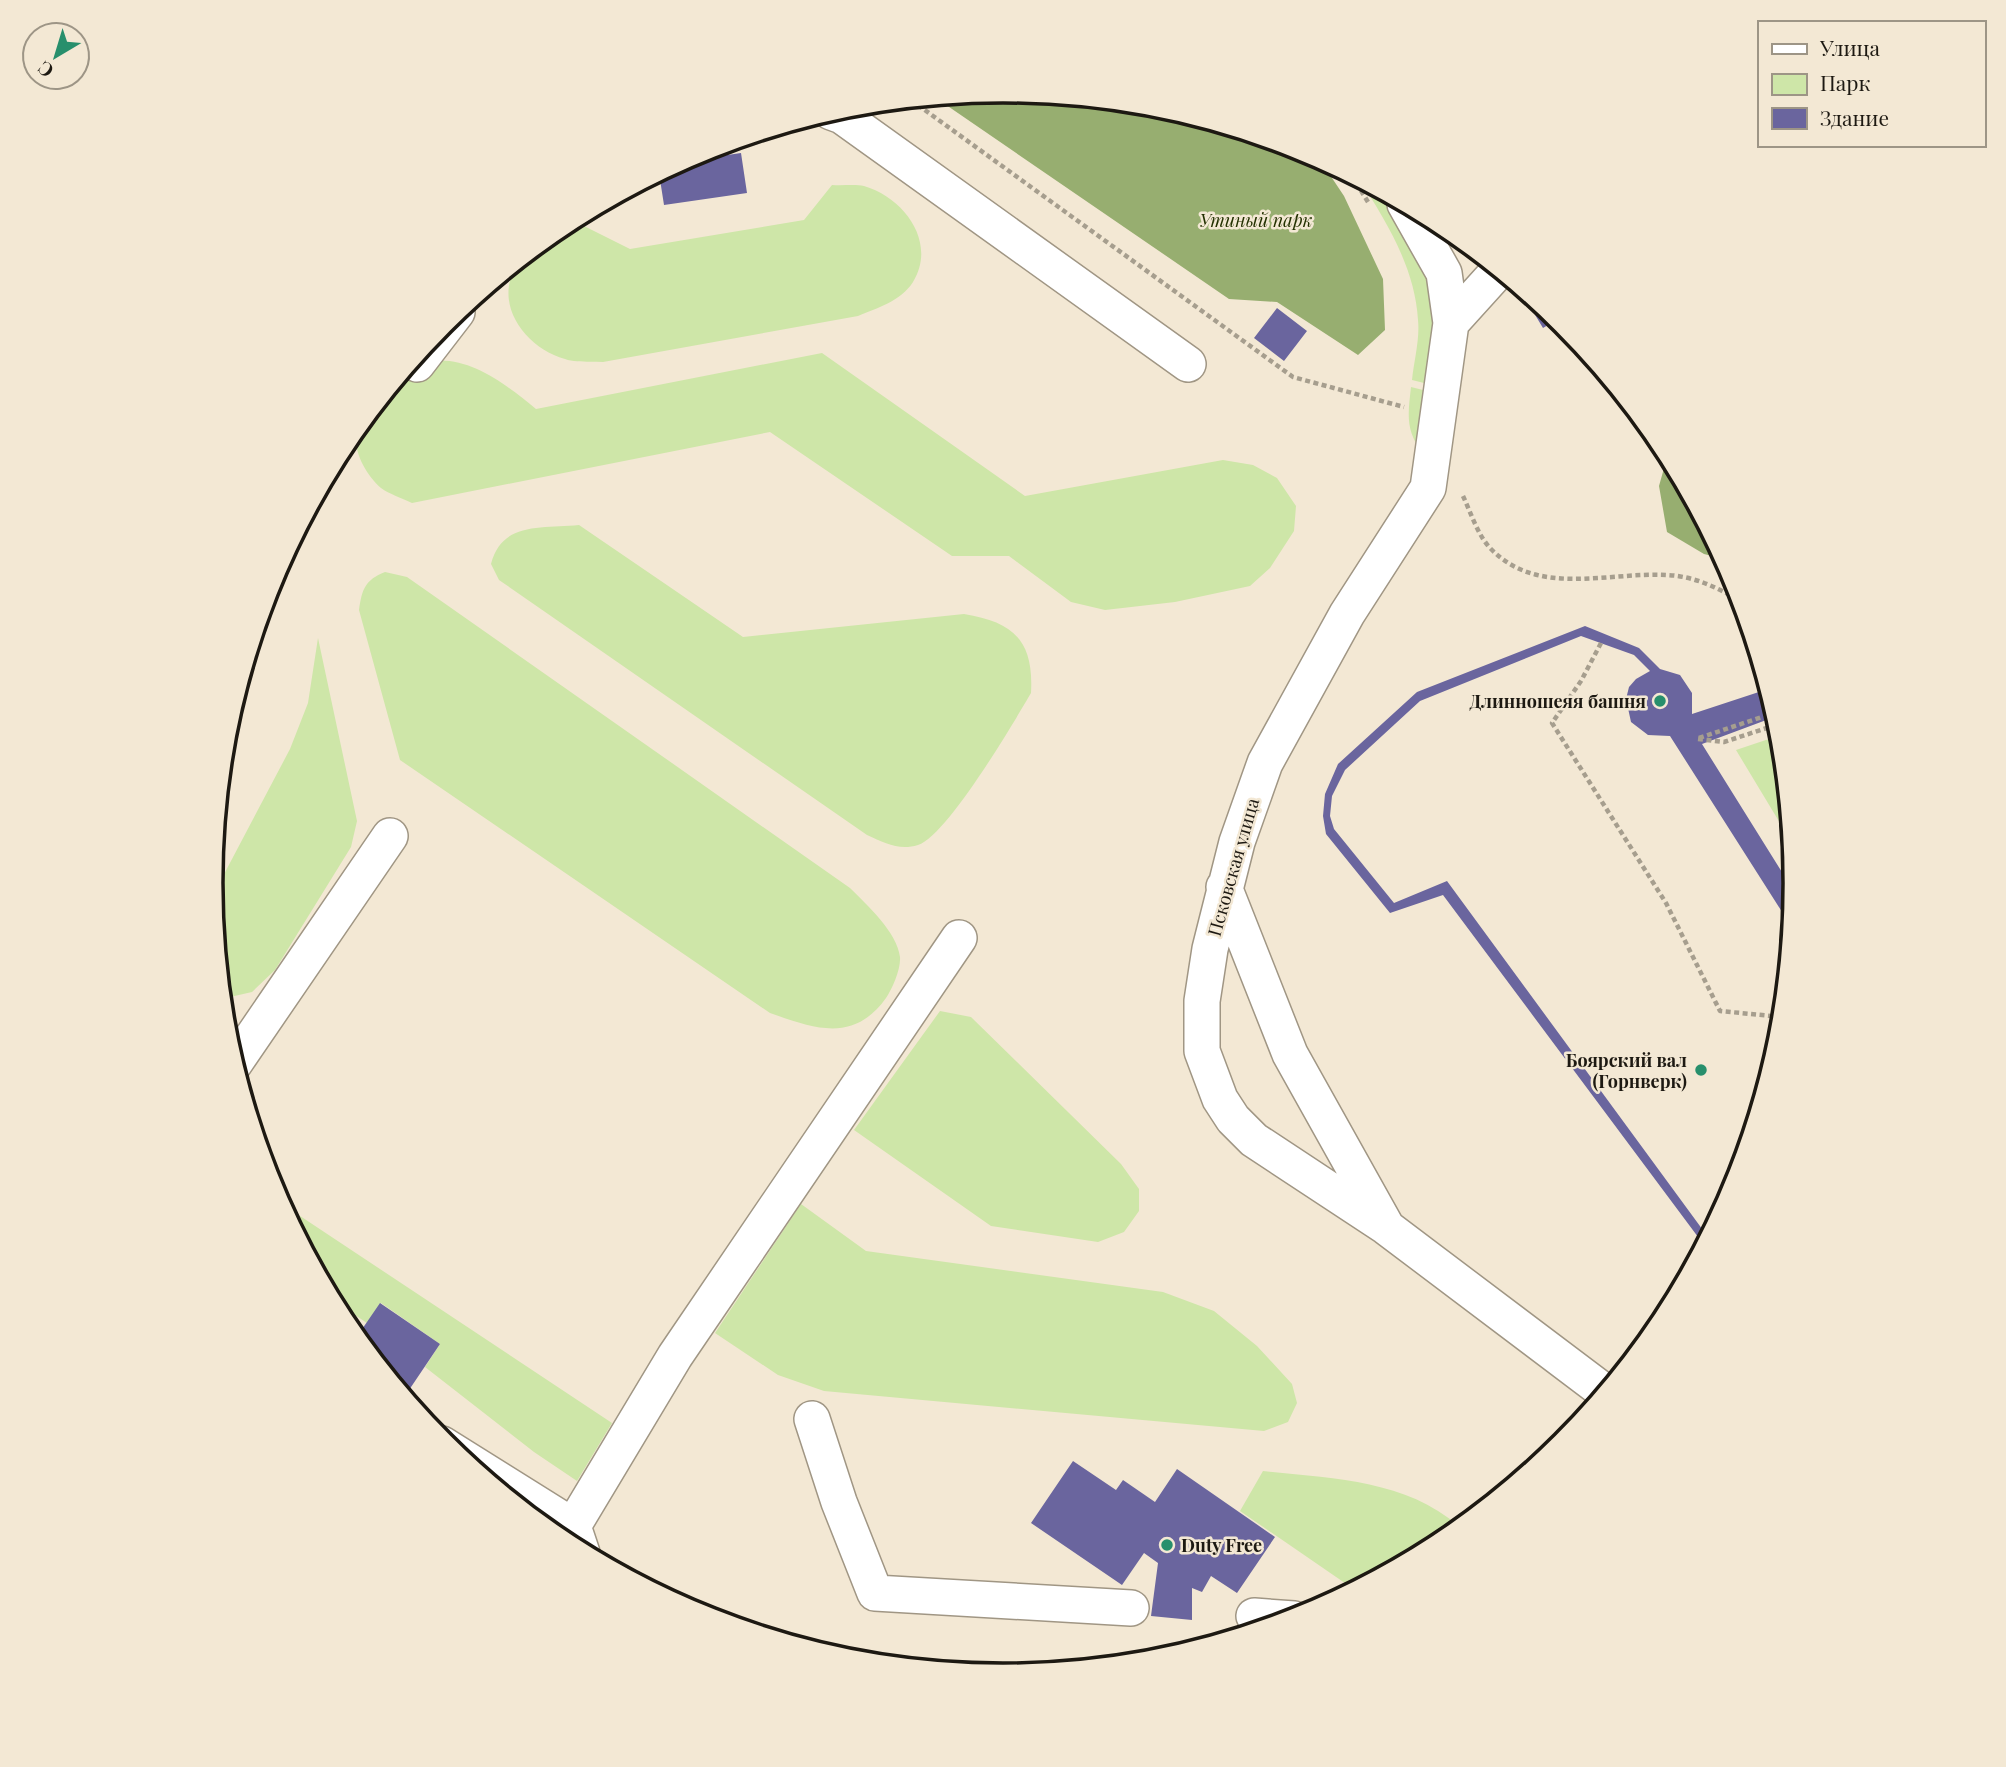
<svg xmlns="http://www.w3.org/2000/svg" width="2006" height="1767" viewBox="0 0 2006 1767" font-family="'Playfair Display',serif">
	<style>
		.green { fill: #cee6a8 }
		.forest { fill: #97ae70 }
		.building { fill: #6a659e }
		.lines { fill: none; stroke-linecap: round; stroke-linejoin: round }
		.minor-casing { stroke: #a09684; stroke-width: 38 }
		.path { stroke: #a69e8e; stroke-width: 4.5; stroke-dasharray: 5 3.5; stroke-linecap: butt }
		.minor { stroke: #fff; stroke-width: 35 }
		.poi-dot { fill: #278f6c; stroke: #f3e8d4; stroke-width: 2.5 }
		.labels { text-anchor: middle; dominant-baseline: central; stroke-width: 5; stroke-linejoin: round; paint-order: stroke }
		.park-label { font-size: 18px; font-style: italic; fill: #233101; stroke: #f3e8d4 }
		.poi-label { font-size: 18px; font-weight: bold; fill: #1d1912; stroke: #f3e8d4; text-anchor: end }
		.street-label { font-size: 18px; fill: #1d1912; stroke: #f3e8d4 }
		.rim { fill: none; stroke: #1d1912; stroke-width: 3.5 }
	</style>
	<rect width="100%" height="100%" fill="#f3e8d4"/>
	<path class="green" d="M1360 180 1391 196 1416 244 1440 320 1432 385 1412 380C1414 361 1420 339 1418 320 1415 268 1387 223 1360 180Z
		M832 185C842 186 855 184 864 186 905 198 937 243 913 282 901 301 877 308 858 316L603 362C591 361 576 363 565 359 526 348 492 304 517 265 531 243 557 233 580 224L630 249 804 220Z
		M822 353 1025 496 1223 460 1253 465 1277 478 1296 506 1294 531 1270 568 1250 586 1175 602 1105 610 1071 602 1009 556H952L770 432 412 503C402 498 389 494 381 488 365 474 351 448 357 427 369 413 391 378 406 370 453 343 501 380 536 409Z
		M1411 387 1431 392 1423 453C1405 431 1408 414 1411 387Z
		M579 525 743 637 964 614C1013 622 1034 640 1031 693 1014 722 947 836 918 845 899 851 885 843 867 835L499 580 491 564C502 521 542 529 579 525Z
		M385 572 407 577 850 888C867 905 897 932 900 957 901 969 892 989 886 998 854 1043 815 1029 770 1013L400 760 359 610C362 589 365 580 385 572Z
		M318 638 357 821 351 847 275 970 252 992 230 997 222 996 212 897 290 749 308 703Z
		M1781 735 1792 843 1736 750Z
		M940 1011 971 1017 1121 1164 1139 1189V1211L1124 1232 1098 1242 991 1226 854 1130Z
		M279 1202 612 1423 577 1481 534 1452 425 1367 440 1344 381 1303 367 1323 331 1299Z
		M801 1204 866 1251 1163 1292 1214 1311 1257 1346 1292 1384 1297 1403 1288 1422 1264 1431 824 1391 778 1375 715 1333Z
		M1263 1471C1333 1479 1406 1479 1461 1528L1443 1543 1355 1590 1240 1511Z"/>
	<path class="forest" d="M1003 91 1158 106 1318 157 1344 196 1383 279 1385 330 1358 355 1277 302 1229 299 936 98Z
		M1668 454 1724 559 1704 554 1667 532 1659 486Z"/>
	<path class="building" d="M741 153 747 193 664 205 659 173 680 162Z
		M1517 285 1558 319 1543 328Z
		M1277 308 1307 331 1284 361 1254 338Z
		M1585 626 1639 648 1660 669 1680 675 1692 693V714L1768 689 1774 707 1766 709 1769 719 1702 744 1795 893 1791 926 1670 736 1648 735 1631 722 1626 699 1629 687 1636 679 1650 671 1634 655 1581 636 1420 701 1345 770 1332 796 1330 816 1334 829 1394 903 1447 881 1708 1237 1704 1245 1443 895 1390 913 1326 834 1323 816 1325 794 1338 764 1417 692Z
		M380 1303 440 1344 407 1393 393 1383 356 1338Z
		M1073 1461 1116 1490 1123 1480 1155 1502 1177 1469 1275 1537 1237 1593 1211 1576 1202 1592 1192 1588V1620L1151 1616 1158 1563 1144 1553 1122 1585 1031 1523Z"/>
	<g class="lines">
		<defs>
			<path id="minor" d="M831 112 842 116 1188 364
				M1405 204 1444 273 1451 323 1428 488 1347 614 1265 763 1237 842 1210 949 1202 1001V1051L1220 1099 1233 1119 1254 1140 1386 1227 1606 1393
				M1451 323 1499 270
				M417 364 457 312
				M1224 887 1290 1054 1385 1224
				M234 1064 390 836
				M812 1419 839 1502 875 1593 1131 1608
				M442 1444 573 1526 675 1356 959 938
				M573 1526 582 1553
				M1254 1616 1294 1619"/>
		</defs>
		<use href="#minor" class="minor-casing"/>
		<path class="path" d="M911 100 1293 377 1404 407
			M1352 176 1368 202
			M1463 496C1471 513 1478 536 1491 549 1538 597 1606 572 1666 575 1695 576 1717 588 1741 601
			M1601 643 1581 681 1552 723 1666 903 1720 1011 1782 1017
			M1699 738 1768 715
			M1698 739 1724 742 1779 724
			M831 1656 1044 1672"/>
		<use href="#minor" class="minor"/>
	</g>
	<g class="poi-dot">
		<circle cx="1660" cy="701" r="7"/>
		<circle cx="1701" cy="1070" r="7"/>
		<circle cx="1167" cy="1545" r="7"/>
	</g>
	<g class="labels">
		<g class="park-label">
			<text x="1256" y="220">Утиный парк</text>
		</g>
		<g class="poi-label">
			<text x="1646" y="701">Длинношеяя башня</text>
			<text x="1687" y="1060">Боярский вал<tspan x="1687" dy="21">(Горнверк)</tspan></text>
			<text x="1181" y="1545" text-anchor="start">Duty Free</text>
		</g>
		<g class="street-label">
			<text transform="translate(1233 867) rotate(-74)">Псковская улица</text>
		</g>
	</g>
	<path d="M0 0H2006V1767H0ZM223 883a780 780 0 1 1 1560 0a780 780 0 1 1-1560 0Z" fill="#f3e8d4" fill-rule="evenodd"/>
	<path class="rim" d="M223 883a780 780 0 1 1 1560 0a780 780 0 1 1-1560 0Z"/>
	<rect x="1758" y="21" width="228" height="126" fill="#f3e8d4" stroke="#9d9586" stroke-width="2"/>
	<rect x="1772" y="44" width="35" height="10" fill="#ffffff" stroke="#9d9586" stroke-width="2"/>
	<text x="1820" y="56" font-size="21" fill="#1d1912">Улица</text>
	<rect x="1772" y="74" width="35" height="21" fill="#cee6a8" stroke="#9d9586" stroke-width="2"/>
	<text x="1820" y="91" font-size="21" fill="#1d1912">Парк</text>
	<rect x="1772" y="108" width="35" height="21" fill="#6a659e" stroke="#9d9586" stroke-width="2"/>
	<text x="1820" y="126" font-size="21" fill="#1d1912">Здание</text>
	<g transform="translate(56 56) rotate(218)"><circle r="33" fill="#f3e8d4" stroke="#9d9586" stroke-width="2"/>
	<path d="M0-5L12 26L0 18L-12 26Z" fill="#278f6c"/>
	<text y="-10" font-size="19" font-weight="bold" text-anchor="middle" fill="#1d1912">С</text>
	</g>
</svg>
